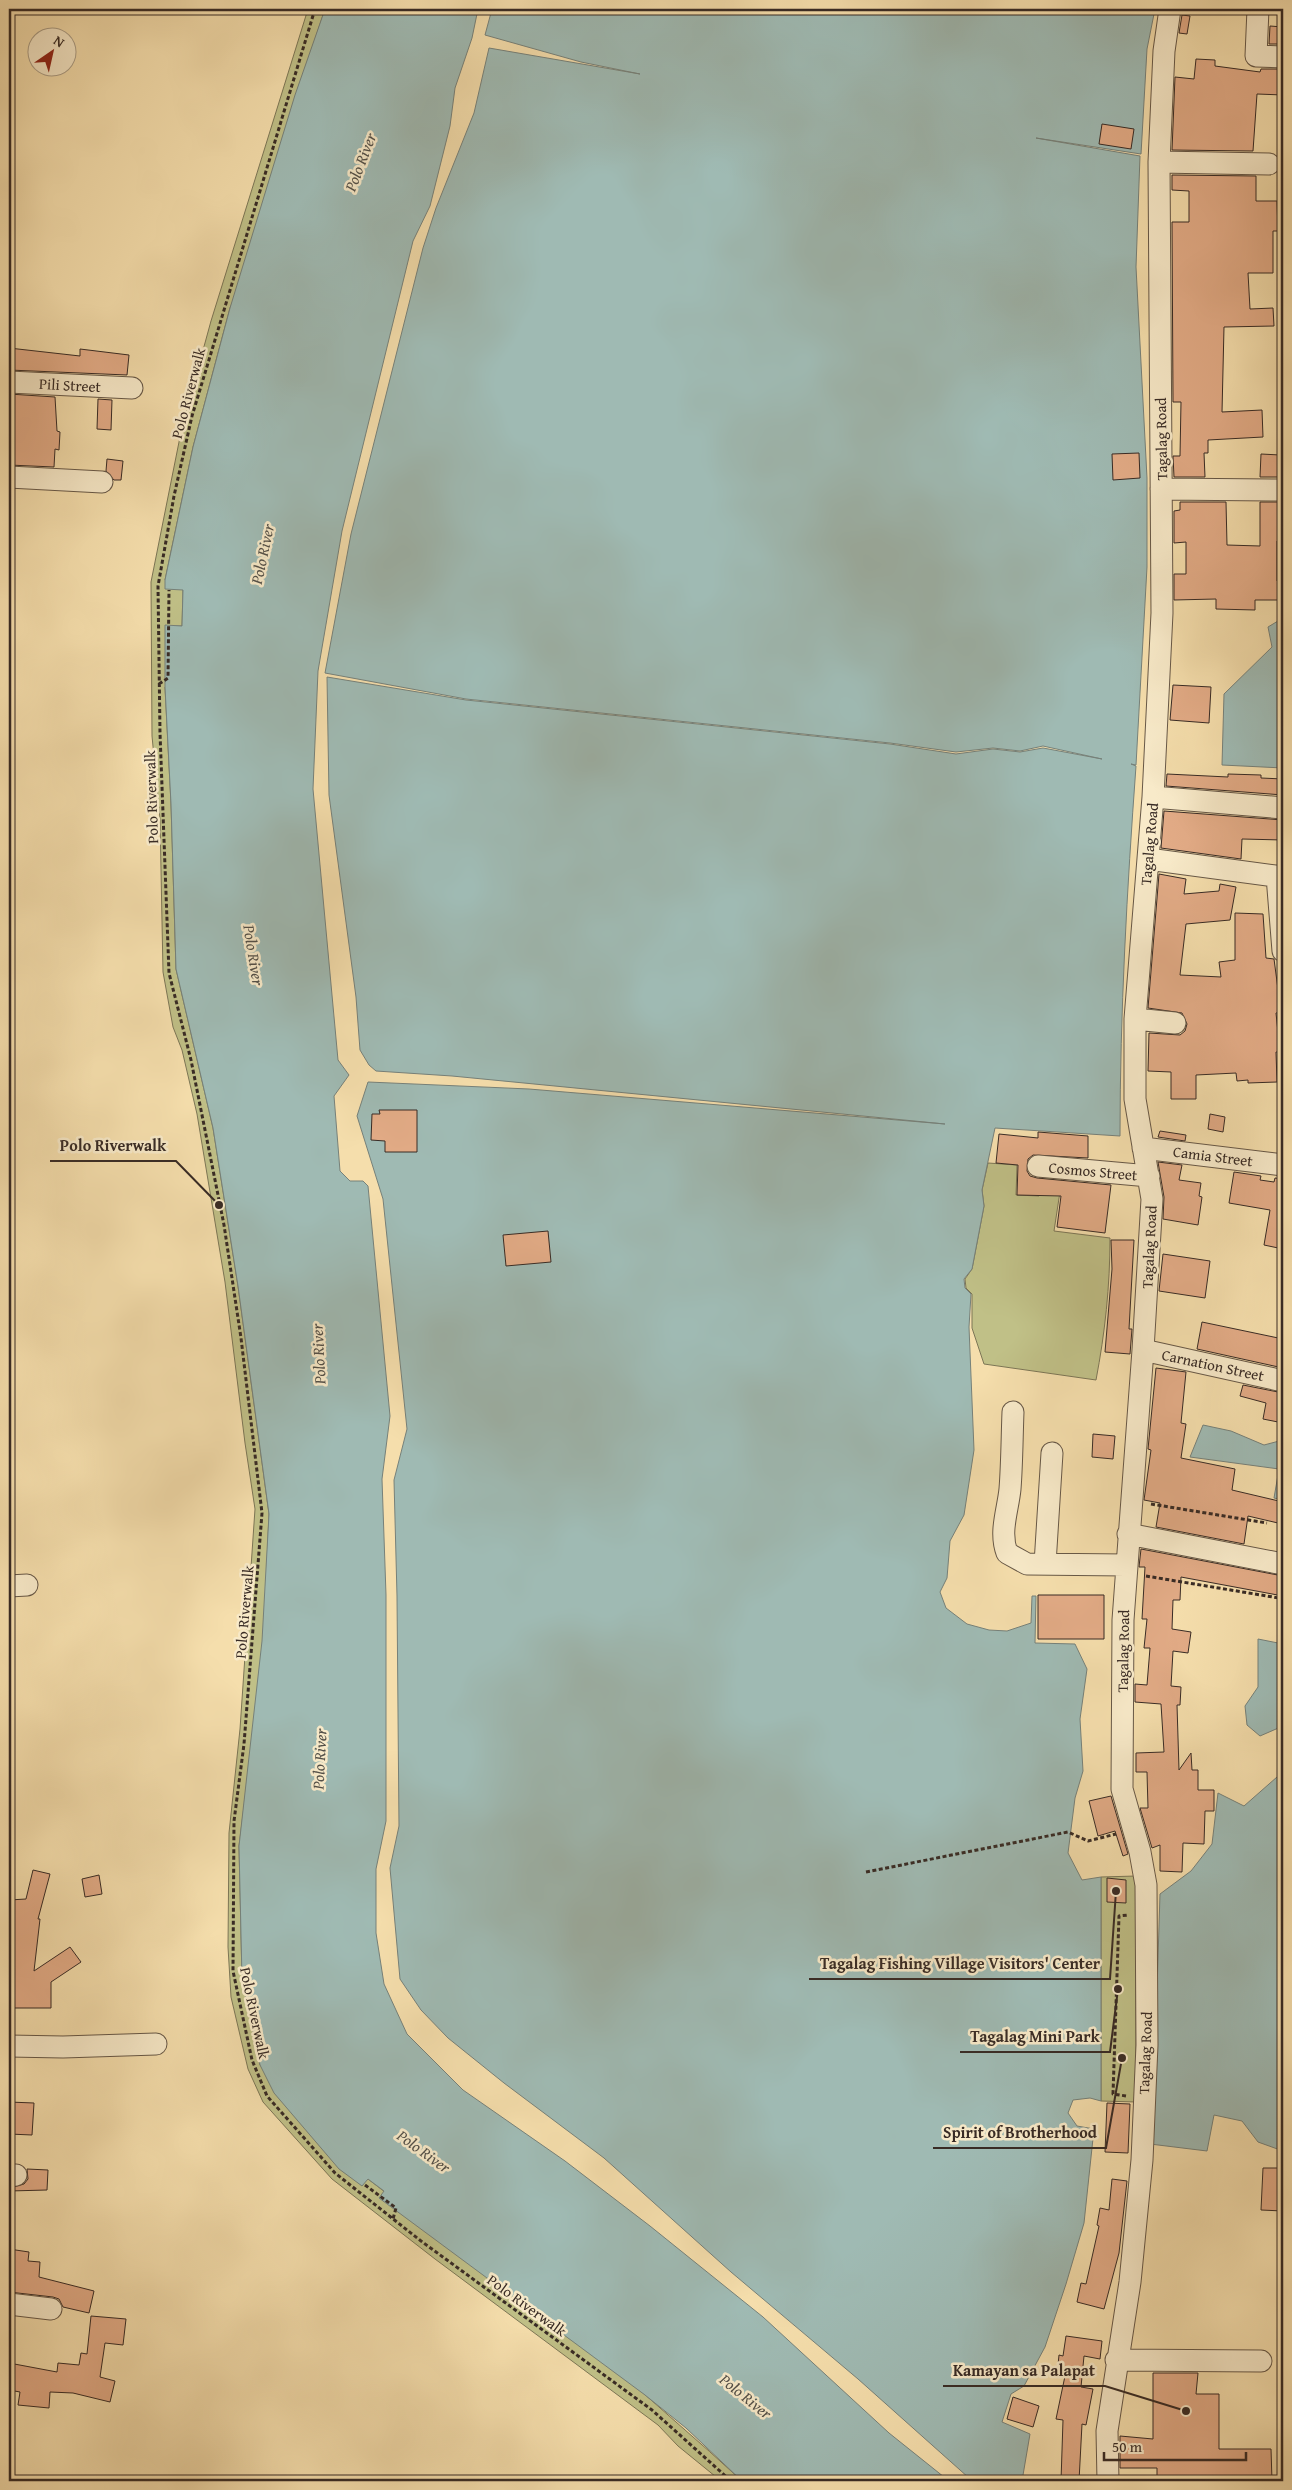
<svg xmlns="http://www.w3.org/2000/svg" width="1292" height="2490" viewBox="0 0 1292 2490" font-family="'Gentium Book Plus',serif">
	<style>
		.green { fill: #c0c087; stroke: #7c7656 }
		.water { fill: #9fbab3; stroke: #76817a }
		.building { fill: #e2ab86; stroke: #382b25 }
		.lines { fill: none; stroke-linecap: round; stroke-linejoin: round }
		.minor-casing { stroke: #675847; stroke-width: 23 }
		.path { stroke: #382b25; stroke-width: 3; stroke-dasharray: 4 2.5; stroke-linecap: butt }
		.minor { stroke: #f8eac9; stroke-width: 21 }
		.labels { text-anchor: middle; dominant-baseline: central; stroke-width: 5; stroke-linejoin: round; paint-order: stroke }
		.street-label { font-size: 15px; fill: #382b25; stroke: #f8eac9 }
		.water-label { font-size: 16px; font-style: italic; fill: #524f48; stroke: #f8eac9 }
		.leader { fill: none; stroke: #382b25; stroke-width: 2 }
		.callout-dot { fill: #382b25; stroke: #f8eac9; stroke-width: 2 }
		.callout-label { font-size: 16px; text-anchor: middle; font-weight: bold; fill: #382b25; stroke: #f8eac9; stroke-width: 5; stroke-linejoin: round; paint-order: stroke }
	</style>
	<rect width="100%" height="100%" fill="#f5deac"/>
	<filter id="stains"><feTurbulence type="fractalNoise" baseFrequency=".004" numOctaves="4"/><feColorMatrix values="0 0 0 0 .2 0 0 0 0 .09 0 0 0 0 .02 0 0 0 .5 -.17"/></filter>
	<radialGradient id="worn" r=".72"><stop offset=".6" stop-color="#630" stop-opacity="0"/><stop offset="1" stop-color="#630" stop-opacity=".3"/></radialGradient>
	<path class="green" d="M308 9H325L284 134 287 142 249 262 230 308 193 447 165 580 183 589 182 626H173L171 682 165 687 171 804 176 969 213 1128 238 1286 269 1514 266 1587 271 1594 239 1846 242 1979 260 2065 368 2179 517 2294 553 2326 604 2363H610C653 2403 699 2441 742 2481H721L678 2446 658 2425 435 2259 332 2179 263 2102 248 2069 231 1997 228 1947 229 1833 240 1729 255 1509 245 1443 225 1282 197 1114 182 1050 173 1027 163 972 160 819 152 736 151 582 182 427 211 321Z
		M988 1163 1017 1165 1016 1195 1039 1196 1040 1171 1063 1172 1054 1231 1110 1238C1110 1286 1105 1333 1096 1380L984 1364 972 1328V1294L966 1288 965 1279 972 1269 984 1206 982 1190Z
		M1136 1876V2102L1101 2101V1877Z"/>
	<path class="water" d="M325 9H478L472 38 455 88 450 126 430 206 413 241 342 531 318 671 313 789 338 1060 349 1075 334 1096 340 1171 350 1181H363L368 1186 390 1416 382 1479 386 1595V1821L376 1869V1933L384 1984 407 2034 463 2090 565 2161 650 2226 763 2317 889 2433 949 2481H742L686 2428 645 2395 379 2198 384 2191 368 2179 362 2186 339 2169 274 2093 260 2065 242 1979 239 1846 262 1641 269 1514 238 1286 213 1128 176 969 171 804 165 687V625L182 626 183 590 165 589V580L193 447 230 308 295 95Z
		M492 9H1155L1147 49 1141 154 1036 138 1140 156 1136 267 1147 478V567L1136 765 1131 764 1136 766C1127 889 1120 1013 1120 1136L995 1128 982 1190 984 1206 972 1269 964 1279 965 1288 971 1294 969 1327 974 1450 964 1515 950 1541 947 1578 940 1592 946 1608 967 1624 989 1630 1007 1631 1031 1623 1032 1596H1036L1035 1643 1075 1644 1087 1669 1080 1719 1083 1771 1075 1798 1068 1853 1082 1880 1101 1877V2101L1090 2098 1073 2100 1068 2113 1077 2126 1094 2129 1084 2223 1066 2284 1045 2347 1024 2386 1011 2394 1002 2422 1030 2434 1022 2481H975L969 2478 858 2379 731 2272 604 2158 504 2083 448 2038 421 2010 400 1979 390 1868 399 1826 397 1596 394 1480 407 1429 383 1199 357 1116 368 1082 529 1089 945 1124 452 1076 376 1071 369 1065 360 1050 356 997 329 795 327 677 466 700 890 744 956 754 993 749 1020 752 1043 748 1102 759 1043 746 1020 751 993 748 956 752 890 743 466 699 325 673 351 534 423 248 436 208 474 113 489 48 640 74 581 62 485 35Z
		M1283 618V768L1222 765 1224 694 1272 647 1268 627Z
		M1203 1425 1231 1431 1264 1445 1283 1440V1500L1274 1498 1279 1469 1190 1457Z
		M1258 1639 1283 1644V1726L1260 1736 1247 1725 1245 1706 1258 1687Z
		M1277 1777 1283 1778V2151L1258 2142 1242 2121 1214 2115 1207 2151 1150 2144 1153 2120 1160 1894 1191 1871 1212 1844 1218 1793 1244 1806Z"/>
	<path class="building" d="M1182 15 1190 16 1187 34 1179 33Z
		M1270 26 1283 27V44H1269Z
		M1196 59 1215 60V66L1260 72 1261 69H1283V95L1257 94 1253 151 1172 150 1175 77 1194 79Z
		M1102 124 1134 129 1131 149 1099 144Z
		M1172 175 1256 176V201H1277L1278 231H1273V273H1248L1250 309 1273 308 1274 326 1224 327 1222 412 1262 410 1263 437 1208 440V453H1204L1205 477H1174L1173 456H1180L1181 402H1173L1172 222H1189V191L1172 190Z
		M9 348 80 356V349L129 355 127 375 9 370Z
		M9 394 55 397 57 431 60 432 59 450 55 449 54 467 9 465Z
		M98 399 112 400 111 430 97 429Z
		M1139 453 1140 478 1113 480 1112 454Z
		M1261 454 1280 455 1278 477H1260Z
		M107 459 123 461 121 480H114L106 471Z
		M1180 502H1226L1227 545 1260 546V502H1281L1282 541H1277V581H1283V600H1255V610L1216 609V599L1174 600V574H1186V542L1174 543V511L1180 510Z
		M1173 685 1211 687 1209 723 1170 720Z
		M1167 774 1228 777V774L1261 775V778L1283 779V795L1166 786Z
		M1164 811 1283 820V840L1242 839 1241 859 1161 848Z
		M1159 874 1186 879 1184 894 1219 891 1220 884 1236 887 1230 920 1186 924 1180 975 1221 977 1219 962 1235 960V913L1263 914 1266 958 1274 959 1281 1012 1276 1013 1280 1052H1276L1277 1082 1248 1083V1080L1237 1081 1236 1073 1196 1075V1099H1171V1072L1148 1071 1149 1033 1180 1035 1185 1031 1187 1024 1182 1013 1148 1008Z
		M379 1110H417V1152H385V1141L371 1140 372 1114H380Z
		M1210 1114 1225 1117 1223 1132 1208 1129Z
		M1160 1131 1186 1135 1185 1141 1158 1137Z
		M1038 1132 1088 1136V1158L1033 1155 1028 1159 1027 1171 1030 1176 1037 1178 1111 1185 1105 1233 1057 1227 1061 1196 1017 1195 1018 1165 996 1163 999 1134 1038 1138Z
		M1158 1162 1182 1165 1179 1180 1201 1183 1199 1196 1202 1197 1198 1225 1163 1219 1164 1197Z
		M1234 1172 1261 1176 1260 1180 1274 1182 1275 1178 1283 1179V1249L1264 1245 1270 1210 1229 1203Z
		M548 1231 551 1262 506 1266 503 1235Z
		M1111 1240H1134L1129 1329H1132L1130 1354 1105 1352 1112 1269Z
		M1163 1254 1210 1261 1205 1298 1159 1291Z
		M1202 1322 1283 1339V1368L1197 1349Z
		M1156 1368 1186 1372 1181 1423 1186 1424 1181 1458 1235 1469 1232 1490 1283 1502 1278 1523 1248 1516 1244 1544 1156 1527 1160 1503 1144 1500 1151 1450 1148 1449Z
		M1243 1385 1283 1393V1423L1263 1419 1266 1403 1240 1396Z
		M1093 1434 1115 1436 1113 1459 1092 1457Z
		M1141 1549 1283 1576V1596L1181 1577 1180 1600H1173L1172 1629 1191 1632 1188 1653 1173 1651 1171 1686 1181 1687 1180 1705H1177L1179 1770 1191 1753 1192 1770H1198V1790H1214V1811H1205L1204 1844 1183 1843 1182 1872 1160 1871V1845L1152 1848 1140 1808H1148L1147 1772H1136V1753L1164 1752 1161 1704 1135 1702V1684L1147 1685 1150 1648H1144L1147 1619H1142L1145 1567H1139Z
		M1038 1595H1104V1639H1038Z
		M1111 1796 1128 1854 1123 1856 1115 1831 1098 1836 1089 1801Z
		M33 1870 50 1874 38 1919H40L34 1971 70 1947 81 1962 51 1982V2008H9V1900L26 1899Z
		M99 1875 102 1894 85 1897 82 1879Z
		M1107 1878 1126 1880V1903L1107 1902Z
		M9 2102 34 2103 32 2135 9 2134Z
		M1107 2103 1130 2104 1128 2153 1105 2152Z
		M1263 2168H1283V2211L1261 2210Z
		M27 2169 48 2170 47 2190 9 2191V2188L24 2184 28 2179Z
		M1112 2179 1127 2181 1119 2253 1104 2309 1077 2302 1081 2283 1086 2284 1099 2226 1097 2225 1100 2208 1109 2210Z
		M9 2249 29 2252 28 2261 40 2262 39 2277 94 2291 89 2313 63 2307 59 2299 53 2297 9 2292 13 2274 9 2273Z
		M91 2316 126 2319 123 2345 105 2343 100 2377 115 2381 110 2402 73 2393 50 2392 49 2408 18 2405 20 2392 9 2390V2363L57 2372 58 2363 79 2365 81 2353 87 2354Z
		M1066 2336 1102 2341 1100 2359 1084 2356 1081 2387 1093 2389 1086 2425 1082 2424 1079 2481H1061L1063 2420 1056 2419 1065 2376 1057 2375 1059 2355 1063 2356Z
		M1153 2373H1198L1196 2394H1219V2449H1271L1272 2481H1157V2468H1120V2436L1153 2439Z
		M1013 2397 1039 2406 1033 2427 1007 2419Z"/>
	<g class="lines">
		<defs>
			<path id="minor" d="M1258 9 1256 56 1283 57
				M1159 162 1269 164
				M9 382 132 388
				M9 477 102 482
				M1161 489 1283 490
				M1153 797 1283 808
				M1148 859 1283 877
				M1277 876 1283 951
				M1135 1019 1175 1023
				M1143 1148 1283 1165
				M1038 1166 1149 1176
				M1143 1350 1283 1381
				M1013 1412C1012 1437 1012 1463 1010 1489 1008 1510 999 1532 1007 1553L1027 1564 1126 1565
				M1128 1534 1283 1564
				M1045 1564 1052 1453
				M9 1586 27 1585
				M9 2046 63 2047 156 2044
				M9 2176 16 2175
				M9 2304 51 2309
				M1116 2360 1261 2361
				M1108 2481 1107 2431 1130 2282 1142 2160 1147 2045 1146 1885 1140 1852 1122 1789 1123 1620 1143 1350 1152 1199 1135 1099V1019L1153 797 1162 613 1159 162 1164 51 1170 9"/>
		</defs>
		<use href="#minor" class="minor-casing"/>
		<path class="path" d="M315 9 192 416 174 496 158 586 160 733 169 973 191 1060 224 1225 241 1338 262 1513 244 1744 234 1821 233 1971 252 2060 267 2096 335 2173 421 2241 652 2410 731 2481
			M159 684 168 678 169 590
			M1151 1504 1267 1523
			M1146 1576 1279 1598
			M866 1872 1068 1832 1088 1841 1116 1834
			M1126 2096 1113 2094 1119 1916 1128 1915
			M365 2185 396 2208 393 2219"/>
		<use href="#minor" class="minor"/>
	</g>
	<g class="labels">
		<g class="street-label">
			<text transform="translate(70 385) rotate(3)">Pili Street</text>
			<text transform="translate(188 393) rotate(-75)">Polo Riverwalk</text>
			<text transform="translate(1161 439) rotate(-91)">Tagalag Road</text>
			<text transform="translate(151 797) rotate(-92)">Polo Riverwalk</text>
			<text transform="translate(1149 844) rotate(-85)">Tagalag Road</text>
			<text transform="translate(1213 1156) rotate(7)">Camia Street</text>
			<text transform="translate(1093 1171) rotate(5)">Cosmos Street</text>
			<text transform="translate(1149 1247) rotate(-87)">Tagalag Road</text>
			<text transform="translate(1213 1365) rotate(12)">Carnation Street</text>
			<text transform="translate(244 1612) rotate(-85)">Polo Riverwalk</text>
			<text transform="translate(1123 1651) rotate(-89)">Tagalag Road</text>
			<text transform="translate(255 2013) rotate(78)">Polo Riverwalk</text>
			<text transform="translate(1145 2053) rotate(-88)">Tagalag Road</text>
			<text transform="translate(527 2305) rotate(36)">Polo Riverwalk</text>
		</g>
		<g class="water-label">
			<text transform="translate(360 162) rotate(-69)">Polo River</text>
			<text transform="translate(262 554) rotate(-78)">Polo River</text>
			<text transform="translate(254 955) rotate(81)">Polo River</text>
			<text transform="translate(318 1354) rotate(-93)">Polo River</text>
			<text transform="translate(319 1759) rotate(-87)">Polo River</text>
			<text transform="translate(424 2151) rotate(36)">Polo River</text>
			<text transform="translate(746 2396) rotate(39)">Polo River</text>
		</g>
	</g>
	<path class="leader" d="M219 1205L176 1161H50M1116 1891L1110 1979H809M1118 1989L1110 2052H960M1122 2058L1106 2148H933M1186 2411L1105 2386H943"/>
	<g class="callout-dot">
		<circle cx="219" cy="1205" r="5"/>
		<circle cx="1116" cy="1891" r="5"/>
		<circle cx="1118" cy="1989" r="5"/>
		<circle cx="1122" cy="2058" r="5"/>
		<circle cx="1186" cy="2411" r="5"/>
	</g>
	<g class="callout-label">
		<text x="113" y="1151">Polo Riverwalk</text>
		<text x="960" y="1969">Tagalag Fishing Village Visitors' Center</text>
		<text x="1035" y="2042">Tagalag Mini Park</text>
		<text x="1020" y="2138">Spirit of Brotherhood</text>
		<text x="1024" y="2376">Kamayan sa Palapat</text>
	</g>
	<rect width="1292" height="2490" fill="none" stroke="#f5deac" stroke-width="30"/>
	<rect x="10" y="10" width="1272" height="2470" fill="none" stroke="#382b25" stroke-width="2.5"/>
	<rect x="15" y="15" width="1262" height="2460" fill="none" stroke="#382b25"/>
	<g transform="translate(52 52) rotate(34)"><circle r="24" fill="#f8eac9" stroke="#ab9e87"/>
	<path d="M0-4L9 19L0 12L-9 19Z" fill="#8f2418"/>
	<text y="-8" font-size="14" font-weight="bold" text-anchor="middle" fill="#382b25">N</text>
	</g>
	<path d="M1104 2452v8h142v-8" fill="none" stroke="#382b25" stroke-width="2.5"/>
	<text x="1112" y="2452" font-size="15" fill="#382b25" stroke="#f8eac9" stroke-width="4" paint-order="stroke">50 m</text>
	<rect width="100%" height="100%" filter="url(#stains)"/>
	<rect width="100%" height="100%" fill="url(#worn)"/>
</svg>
